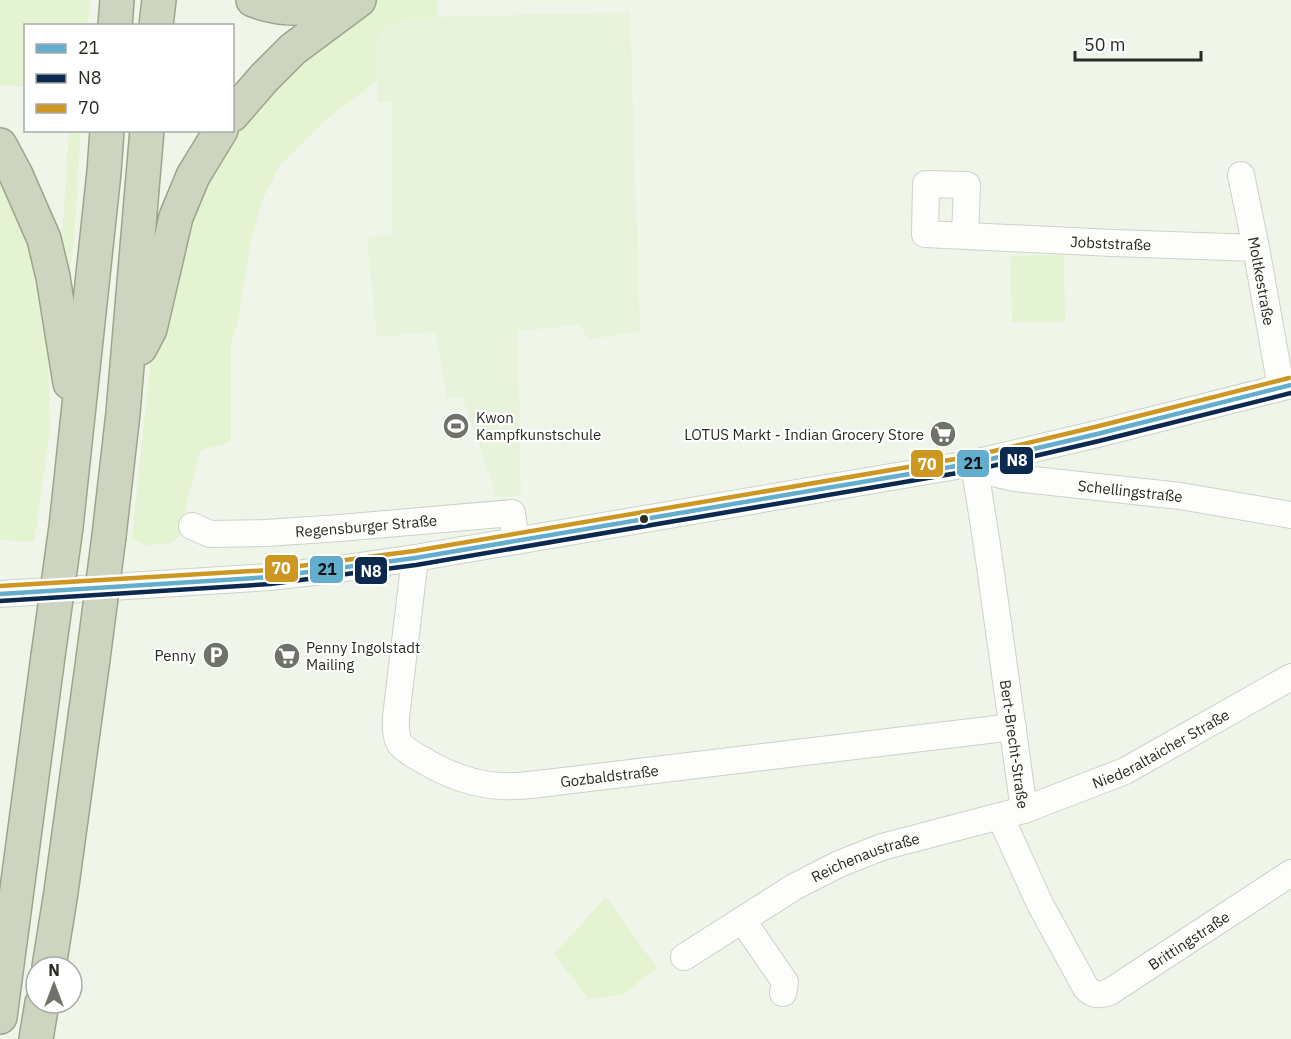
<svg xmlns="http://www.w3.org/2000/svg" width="1291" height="1039" viewBox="0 0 1291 1039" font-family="'IBM Plex Sans',sans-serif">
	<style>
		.built { fill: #e8f3dc }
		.green { fill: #e4f3d1 }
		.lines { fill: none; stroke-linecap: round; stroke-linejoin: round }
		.minor-casing { stroke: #cdd2c7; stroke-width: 28 }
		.highway-casing { stroke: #9ca58c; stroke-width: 36 }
		.minor { stroke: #fdfefc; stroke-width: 26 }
		.highway { stroke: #cdd4bf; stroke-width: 33 }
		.highway-bridge-casing { stroke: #9ca58c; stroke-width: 36; stroke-linecap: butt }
		.highway-bridge { stroke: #cdd4bf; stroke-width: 33 }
		.bus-1-casing { stroke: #fff; stroke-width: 9 }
		.bus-2-casing { stroke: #fff; stroke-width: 9 }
		.bus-3-casing { stroke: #fff; stroke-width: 9 }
		.bus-1 { stroke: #64aecd; stroke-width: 4.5 }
		.bus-2 { stroke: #0c294f; stroke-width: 4.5 }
		.bus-3 { stroke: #cd9722; stroke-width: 4.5 }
		.bus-dot { fill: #282c23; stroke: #fff; stroke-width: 2 }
		.labels { text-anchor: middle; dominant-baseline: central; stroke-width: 4.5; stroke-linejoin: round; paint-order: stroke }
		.street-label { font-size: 15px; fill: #282c23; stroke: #fff }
		.poi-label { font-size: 15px; fill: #282c23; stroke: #fff; text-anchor: start }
		.line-badge { stroke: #fff; stroke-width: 2 }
		.badge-label { font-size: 16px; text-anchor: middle; font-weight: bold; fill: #fff }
		.pale-badge-label { font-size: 16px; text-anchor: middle; font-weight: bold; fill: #111 }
	</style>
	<rect width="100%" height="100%" fill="#eff5e9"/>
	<path class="built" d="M630 12 640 332 588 339 580 325 518 331 521 495 497 498 463 399 447 397 435 332 377 337 367 237 392 235V103L377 102V46L379 32 403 18Z"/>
	<path class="green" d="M0 0H90L88 25 26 26 25 87 0 85Z
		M376 0H438L437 18H403L379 32 377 46V81L329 117 279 167 262 200 251 241 238 319 231 345V442L201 450 188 497 180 536 171 543 145 545 132 538 150 366 161 298 214 157 317 41Z
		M69 131H81L74 239 65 305 49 239H62Z
		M0 174 18 215 37 274 48 345 50 430 34 542 0 540Z
		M1064 255 1065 322H1012L1011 256Z
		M606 897 657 968 622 995 589 999 554 954Z"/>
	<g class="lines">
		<defs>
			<g id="minor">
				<path id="s1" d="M1241 175 1256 248 1281 387"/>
				<path id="s2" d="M965 235 967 185 926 184 925 234 1113 243 1256 248"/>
				<path id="s3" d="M974 463 988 552 1024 810 1000 816 1040 904 1086 988C1094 996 1101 996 1111 991L1291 873"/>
				<path id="s4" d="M974 463 993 473 1015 478 1180 496 1291 515"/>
				<path id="s5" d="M192 526 210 534 266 533 340 528 512 513 516 541"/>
				<path id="s6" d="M415 558 396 717C396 726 395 736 400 744 406 751 415 756 423 760 445 774 475 785 501 786 517 787 532 785 547 783L1013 727"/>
				<path d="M0 594 270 577 339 569 415 558 974 463 1097 434 1291 385"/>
				<path id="s7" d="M1024 810 1125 771 1291 677"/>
				<path d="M743 921 785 982 783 993"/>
				<path id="s8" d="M684 957 794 887 839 864 882 847 1000 816"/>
			</g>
			<path id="highway" d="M253 0C281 11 316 11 344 0
				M115 26 117 0
				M156 26 159 0
				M232 115 264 78 293 49 359 0
				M0 145 16 175 44 239 53 277 70 383
				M140 348 150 329 176 217 193 176 221 130
				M66 527 104 172 107 130
				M109 536 123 413 147 130
				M49 967 61 892 93 659
				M0 1017 48 656
				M36 1039 42 1003"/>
		</defs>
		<use href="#minor" class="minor-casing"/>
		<use href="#highway" class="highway-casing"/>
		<use href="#minor" class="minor"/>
		<use href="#highway" class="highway"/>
		<defs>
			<path id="highway-bridge" d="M48 656 66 527
				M93 659 109 536"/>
		</defs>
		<use href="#highway-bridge" class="highway-bridge-casing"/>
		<use href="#highway-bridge" class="highway-bridge"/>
		<defs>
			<path id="bus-1" d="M0 594 270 577 415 558 974 463 1097 434 1291 385"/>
			<path id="bus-2" d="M0 601 270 584 416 565 975 470 1099 441 1291 393"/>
			<path id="bus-3" d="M0 586 269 570 414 551 973 456 1095 427 1289 378"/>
		</defs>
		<use href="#bus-1" class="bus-1-casing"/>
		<use href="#bus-2" class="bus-2-casing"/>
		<use href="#bus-3" class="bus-3-casing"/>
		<use href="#bus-1" class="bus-1"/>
		<use href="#bus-2" class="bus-2"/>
		<use href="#bus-3" class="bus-3"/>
	</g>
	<defs>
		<symbol id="stadium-disc" viewBox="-11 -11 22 22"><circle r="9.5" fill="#6e7268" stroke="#fff"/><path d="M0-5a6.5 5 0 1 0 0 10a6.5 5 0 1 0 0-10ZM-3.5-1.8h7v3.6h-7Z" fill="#fff"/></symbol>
		<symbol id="supermarket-disc" viewBox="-11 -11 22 22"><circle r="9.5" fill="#6e7268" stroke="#fff"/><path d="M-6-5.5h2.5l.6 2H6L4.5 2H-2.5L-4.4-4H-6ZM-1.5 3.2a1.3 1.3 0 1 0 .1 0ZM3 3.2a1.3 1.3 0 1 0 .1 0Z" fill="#fff"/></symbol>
		<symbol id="parking-disc" viewBox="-11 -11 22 22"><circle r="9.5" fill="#6e7268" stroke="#fff"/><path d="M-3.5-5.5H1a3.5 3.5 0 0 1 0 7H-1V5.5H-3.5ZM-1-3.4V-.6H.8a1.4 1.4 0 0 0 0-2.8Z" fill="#fff"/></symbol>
	</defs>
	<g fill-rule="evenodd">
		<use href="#stadium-disc" x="441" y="411" width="30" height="30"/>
		<use href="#supermarket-disc" x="928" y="419" width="30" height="30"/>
		<use href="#parking-disc" x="201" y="640" width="30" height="30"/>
		<use href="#supermarket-disc" x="272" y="641" width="30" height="30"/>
	</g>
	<circle class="bus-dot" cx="644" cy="519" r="5"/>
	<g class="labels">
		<g class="street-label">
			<text stroke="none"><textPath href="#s2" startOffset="327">Jobststraße</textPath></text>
			<text stroke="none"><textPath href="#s1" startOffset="108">Moltkestraße</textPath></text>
			<text stroke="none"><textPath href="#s4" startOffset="160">Schellingstraße</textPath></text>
			<text stroke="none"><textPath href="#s5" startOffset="176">Regensburger Straße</textPath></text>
			<text stroke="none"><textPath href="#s3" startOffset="284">Bert-Brecht-Straße</textPath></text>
			<text stroke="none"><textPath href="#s7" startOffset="150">Niederaltaicher Straße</textPath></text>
			<text stroke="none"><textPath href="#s6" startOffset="408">Gozbaldstraße</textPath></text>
			<text stroke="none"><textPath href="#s8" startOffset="208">Reichenaustraße</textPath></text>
			<text stroke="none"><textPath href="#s3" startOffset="688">Brittingstraße</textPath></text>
		</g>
		<g class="poi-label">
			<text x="476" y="417">Kwon<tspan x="476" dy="17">Kampfkunstschule</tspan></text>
			<text x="924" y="434" text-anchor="end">LOTUS Markt - Indian Grocery Store</text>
			<text x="306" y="647">Penny Ingolstadt<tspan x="306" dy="17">Mailing</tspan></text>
			<text x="196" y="655" text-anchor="end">Penny</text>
		</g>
	</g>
	<g class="line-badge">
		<rect x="999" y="446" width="35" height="29" rx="6" fill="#0c294f"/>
		<rect x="956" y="449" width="34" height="29" rx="6" fill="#64aecd"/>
		<rect x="910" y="449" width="34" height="29" rx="6" fill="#cd9722"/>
		<rect x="264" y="554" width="35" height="29" rx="6" fill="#cd9722"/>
		<rect x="309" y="555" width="35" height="29" rx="6" fill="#64aecd"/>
		<rect x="354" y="556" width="34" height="29" rx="6" fill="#0c294f"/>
	</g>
	<g class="badge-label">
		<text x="1017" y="466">N8</text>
		<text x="927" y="470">70</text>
		<text x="281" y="574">70</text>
		<text x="371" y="577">N8</text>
	</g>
	<g class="pale-badge-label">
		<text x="973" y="469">21</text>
		<text x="327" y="575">21</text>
	</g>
	<rect x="24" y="24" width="210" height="108" fill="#ffffff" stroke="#a9aba7" stroke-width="1.5"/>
	<rect x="36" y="44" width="30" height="9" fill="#64aecd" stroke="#a9aba7" stroke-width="1.5"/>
	<text x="78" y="54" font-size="18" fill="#282c23">21</text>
	<rect x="36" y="74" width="30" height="9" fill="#0c294f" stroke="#a9aba7" stroke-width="1.5"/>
	<text x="78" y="84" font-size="18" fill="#282c23">N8</text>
	<rect x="36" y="104" width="30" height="9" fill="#cd9722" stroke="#a9aba7" stroke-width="1.5"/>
	<text x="78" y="114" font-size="18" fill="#282c23">70</text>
	<g transform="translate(54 985)"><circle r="28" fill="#ffffff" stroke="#a9aba7" stroke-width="1.5"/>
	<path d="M0-4.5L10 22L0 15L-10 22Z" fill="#6e7268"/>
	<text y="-9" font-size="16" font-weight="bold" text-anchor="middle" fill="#282c23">N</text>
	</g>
	<path d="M1075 51v9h126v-9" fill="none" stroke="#282c23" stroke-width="3"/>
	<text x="1084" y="51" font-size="18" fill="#282c23" stroke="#ffffff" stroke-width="4.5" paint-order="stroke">50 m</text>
</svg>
